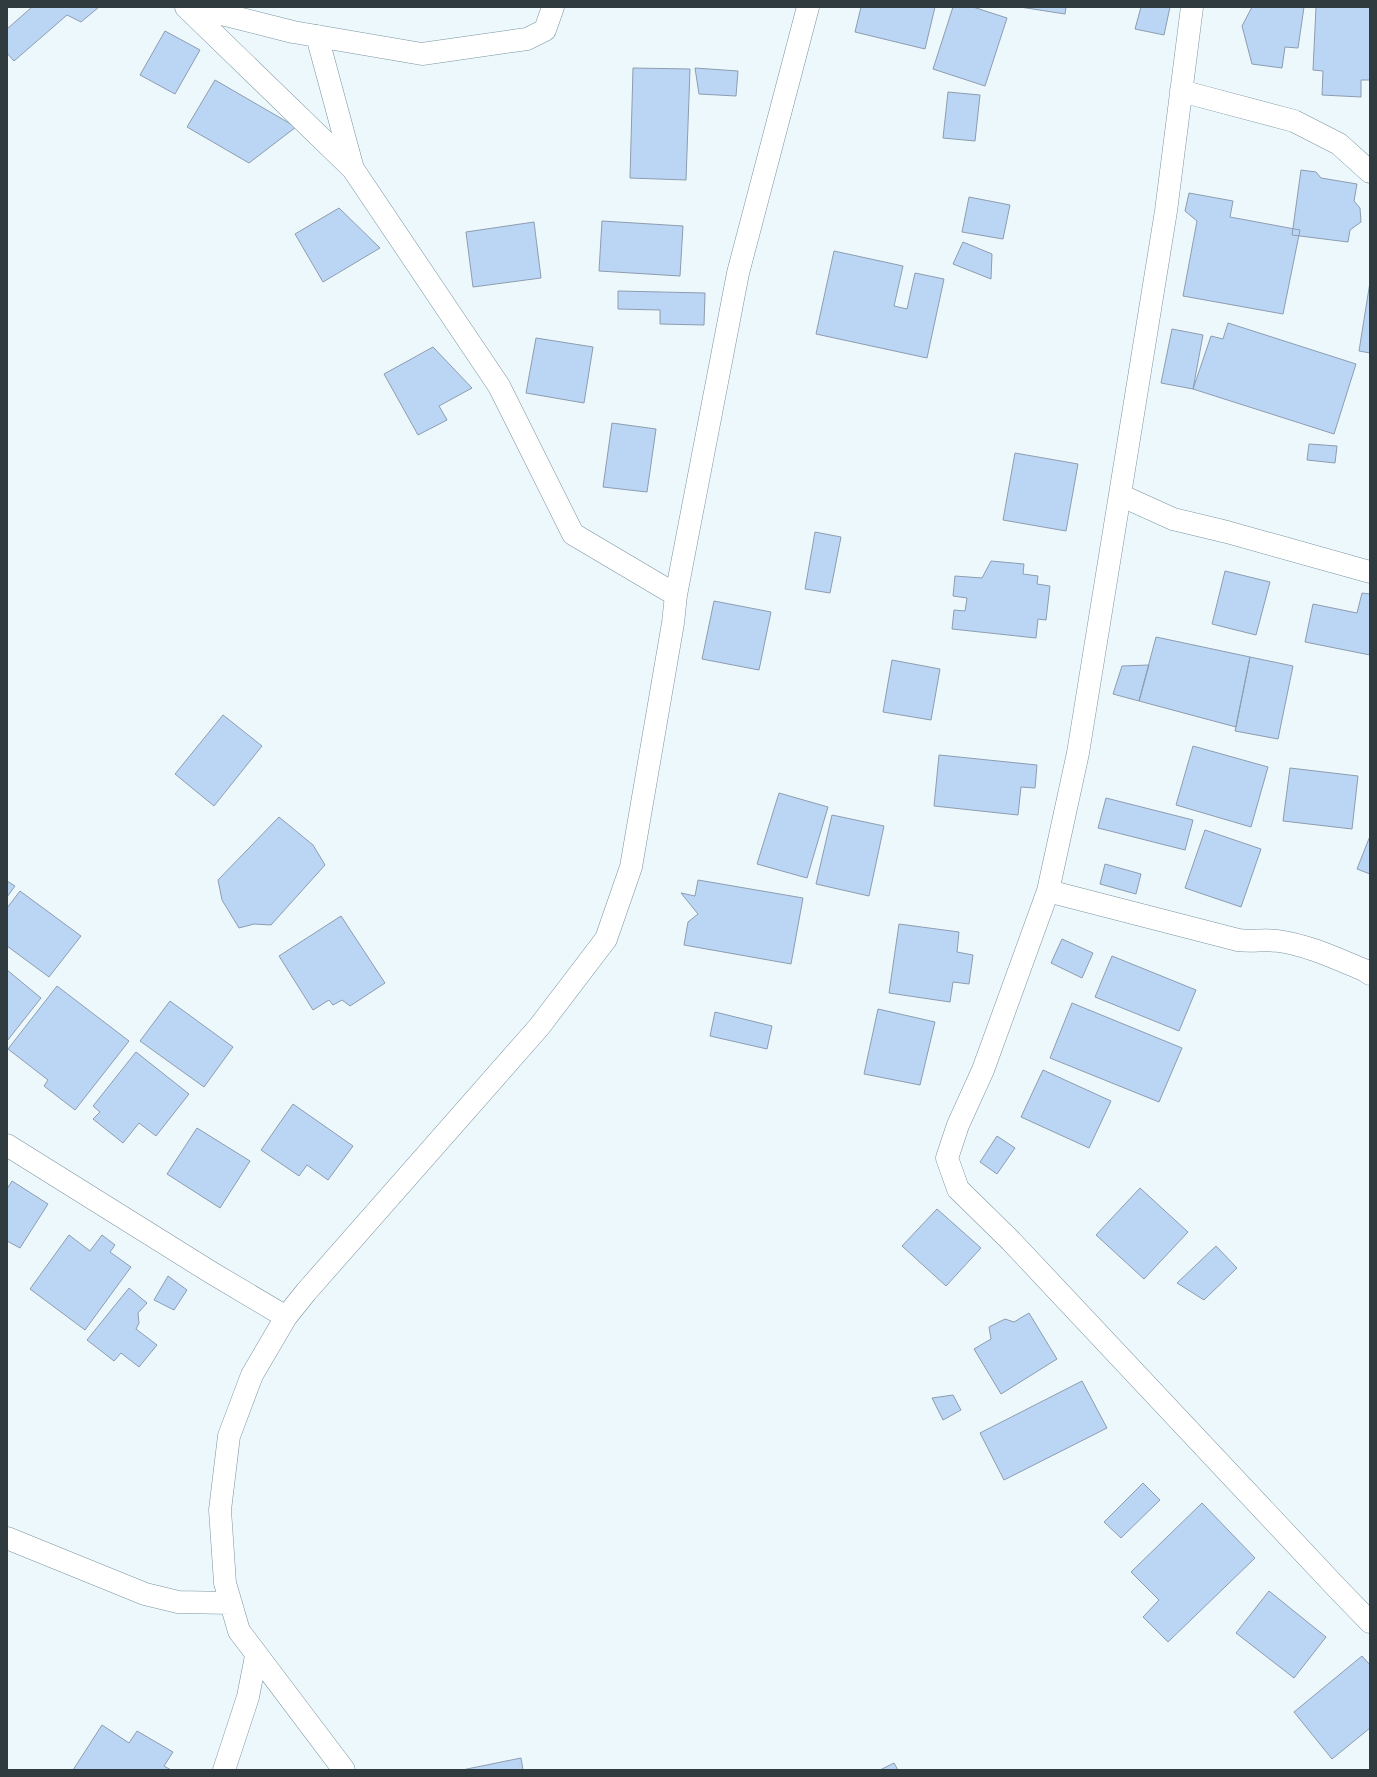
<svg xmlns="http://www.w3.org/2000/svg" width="1377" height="1777" viewBox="0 0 1377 1777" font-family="Roboto,sans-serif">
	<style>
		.building { fill: #bbd6f4; stroke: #8d9db0 }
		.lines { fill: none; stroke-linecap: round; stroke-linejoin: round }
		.minor-casing { stroke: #7b94a0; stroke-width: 23 }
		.minor { stroke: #fff; stroke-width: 22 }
	</style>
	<rect width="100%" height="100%" fill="#edf8fd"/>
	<path class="building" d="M32 7H99L81 22 67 15 14 61 7 53V29Z
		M861 7H935L925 49 855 32Z
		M953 7H973L1007 18 985 86 933 69Z
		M1020 7H1066L1065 14Z
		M1141 7H1170L1164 35 1135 29Z
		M1252 7H1304L1298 48 1285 47 1282 68 1252 64 1242 26Z
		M1316 7H1370V80H1361V97L1322 95 1323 71 1313 70Z
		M165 31 200 50 175 94 140 75Z
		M633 68 690 69 686 180 630 178Z
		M695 68 738 71 736 96 699 94Z
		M215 80 296 127 249 163 187 127Z
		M948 92 980 95 975 141 943 138Z
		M1301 170 1316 172 1321 178 1357 184 1354 201 1360 208 1361 222 1350 230 1348 242 1292 235Z
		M1189 193 1233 201 1230 217 1300 230 1283 314 1183 296 1197 221 1185 211Z
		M969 197 1010 205 1003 239 962 232Z
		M339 208 380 248 323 282 295 234Z
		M602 221 683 226 680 276 599 271Z
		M534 222 541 278 473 287 466 232Z
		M963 242 992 254 991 279 953 264Z
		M834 251 903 266 894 306 907 309 915 273 944 279 927 358 816 334Z
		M1370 282V353L1359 351Z
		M618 291 705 293 704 325 660 324V310L618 309Z
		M1228 323 1356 364 1334 434 1193 389 1211 336 1223 339Z
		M1172 329 1203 335 1193 389 1161 383Z
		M536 338 593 347 584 403 526 393Z
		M433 347 472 388 439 406 447 420 418 435 384 374Z
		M612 423 656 429 647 492 603 487Z
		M1309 444 1337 446 1335 463 1307 460Z
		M1015 453 1078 464 1066 531 1003 520Z
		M815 532 841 537 830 593 805 589Z
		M991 561 1024 564 1023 574 1038 576 1037 584 1050 586 1046 620 1038 619 1036 638 952 629 954 610 965 611 967 598 953 596 955 576 982 578Z
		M1225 571 1270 582 1256 635 1212 624Z
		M1362 593 1370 594V655L1305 642 1313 604 1357 613Z
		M714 601 771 612 759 670 702 659Z
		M1156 637 1250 657 1236 727 1139 701Z
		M1250 657 1293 666 1278 739 1235 731Z
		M892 660 940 669 931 720 883 712Z
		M1149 665 1139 701 1113 694 1122 666Z
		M223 715 262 746 214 806 175 774Z
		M1193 746 1268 767 1251 827 1176 805Z
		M939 755 1037 765 1035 788 1021 787 1018 815 934 806Z
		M1290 768 1358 776 1352 829 1283 821Z
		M779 793 828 807 807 878 757 864Z
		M1106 798 1193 820 1185 850 1098 828Z
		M832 815 884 826 869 896 816 884Z
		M279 817 313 845 325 865 271 925 254 924 239 928 222 900 218 880Z
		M1205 830 1261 849 1241 907 1185 888Z
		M1370 836V874L1357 869Z
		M1105 864 1141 874 1136 894 1100 884Z
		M698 880 803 898 791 964 684 945 688 922 698 914 681 893 695 896Z
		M7 881 15 886 7 897Z
		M20 891 81 936 49 977 7 946V908Z
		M341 916 385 983 350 1006 342 1000 333 1005 329 1000 313 1010 279 956Z
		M899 924 959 932 957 952 973 955 969 984 953 982 950 1002 889 993Z
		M1062 939 1093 953 1082 978 1051 963Z
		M1112 956 1196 990 1179 1031 1095 997Z
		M7 970 41 998 7 1041Z
		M57 986 129 1041 75 1110 44 1086 48 1080 8 1049Z
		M170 1001 233 1047 204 1087 140 1041Z
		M1072 1003 1182 1048 1159 1102 1050 1058Z
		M878 1009 935 1022 920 1085 864 1074Z
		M715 1012 772 1026 767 1049 710 1036Z
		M136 1052 189 1094 156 1136 139 1123 123 1143 93 1119 100 1112 93 1106Z
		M1043 1070 1111 1101 1089 1148 1021 1117Z
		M293 1104 353 1146 328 1180 307 1165 299 1176 261 1150Z
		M197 1128 250 1161 220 1208 167 1174Z
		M997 1136 1015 1148 997 1174 980 1162Z
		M12 1181 48 1204 20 1248 7 1241V1189Z
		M1140 1188 1188 1232 1144 1279 1096 1235Z
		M937 1209 981 1248 946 1286 902 1246Z
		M69 1235 90 1251 102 1235 115 1245 110 1252 131 1267 85 1330 30 1289Z
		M1216 1246 1237 1268 1204 1300 1177 1283Z
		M168 1276 187 1290 174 1310 154 1300Z
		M129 1288 147 1303 138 1313 139 1323 136 1329 157 1345 139 1367 121 1353 114 1361 87 1340Z
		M1029 1313 1057 1359 1001 1394 974 1349 991 1339 989 1327 1005 1319 1014 1322Z
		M1082 1381 1107 1428 1004 1480 980 1433Z
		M953 1395 961 1410 943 1420 932 1398Z
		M1143 1483 1160 1500 1121 1538 1104 1522Z
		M1202 1503 1255 1558 1168 1642 1143 1617 1159 1600 1131 1572Z
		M1269 1591 1326 1637 1294 1678 1236 1633Z
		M1362 1656 1370 1665V1728L1332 1759 1294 1712Z
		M102 1725 129 1743 137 1731 173 1752 164 1766 171 1770H73Z
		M521 1758 523 1770H462Z
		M894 1763 898 1770H880Z"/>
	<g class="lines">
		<defs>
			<path id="minor" d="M186 7 353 169 499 386 573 534 676 595
				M194 7 293 32 422 54 527 39 545 30 553 7
				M1192 7 1166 211 1078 753 1048 891 983 1070 958 1125 947 1158 958 1189 1011 1241 1337 1588 1370 1622
				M317 36 353 169
				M1181 91 1294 121 1339 144 1370 172
				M1120 495 1173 519 1227 532 1370 572
				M1048 891 1238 940C1252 942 1265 939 1278 941 1308 945 1337 959 1364 970L1370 974
				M7 1145 212 1273 286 1317
				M7 1538 145 1594 178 1602 231 1603
				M224 1770 248 1697 256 1656
				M344 1770 239 1631 225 1583 220 1510 229 1436 252 1375 286 1317 306 1292 539 1027 606 939 631 867 673 623 676 595 738 273 808 7"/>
		</defs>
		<use href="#minor" class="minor-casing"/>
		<use href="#minor" class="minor"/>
	</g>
	<rect width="1377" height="1777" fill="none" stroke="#303b40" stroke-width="16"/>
</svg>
